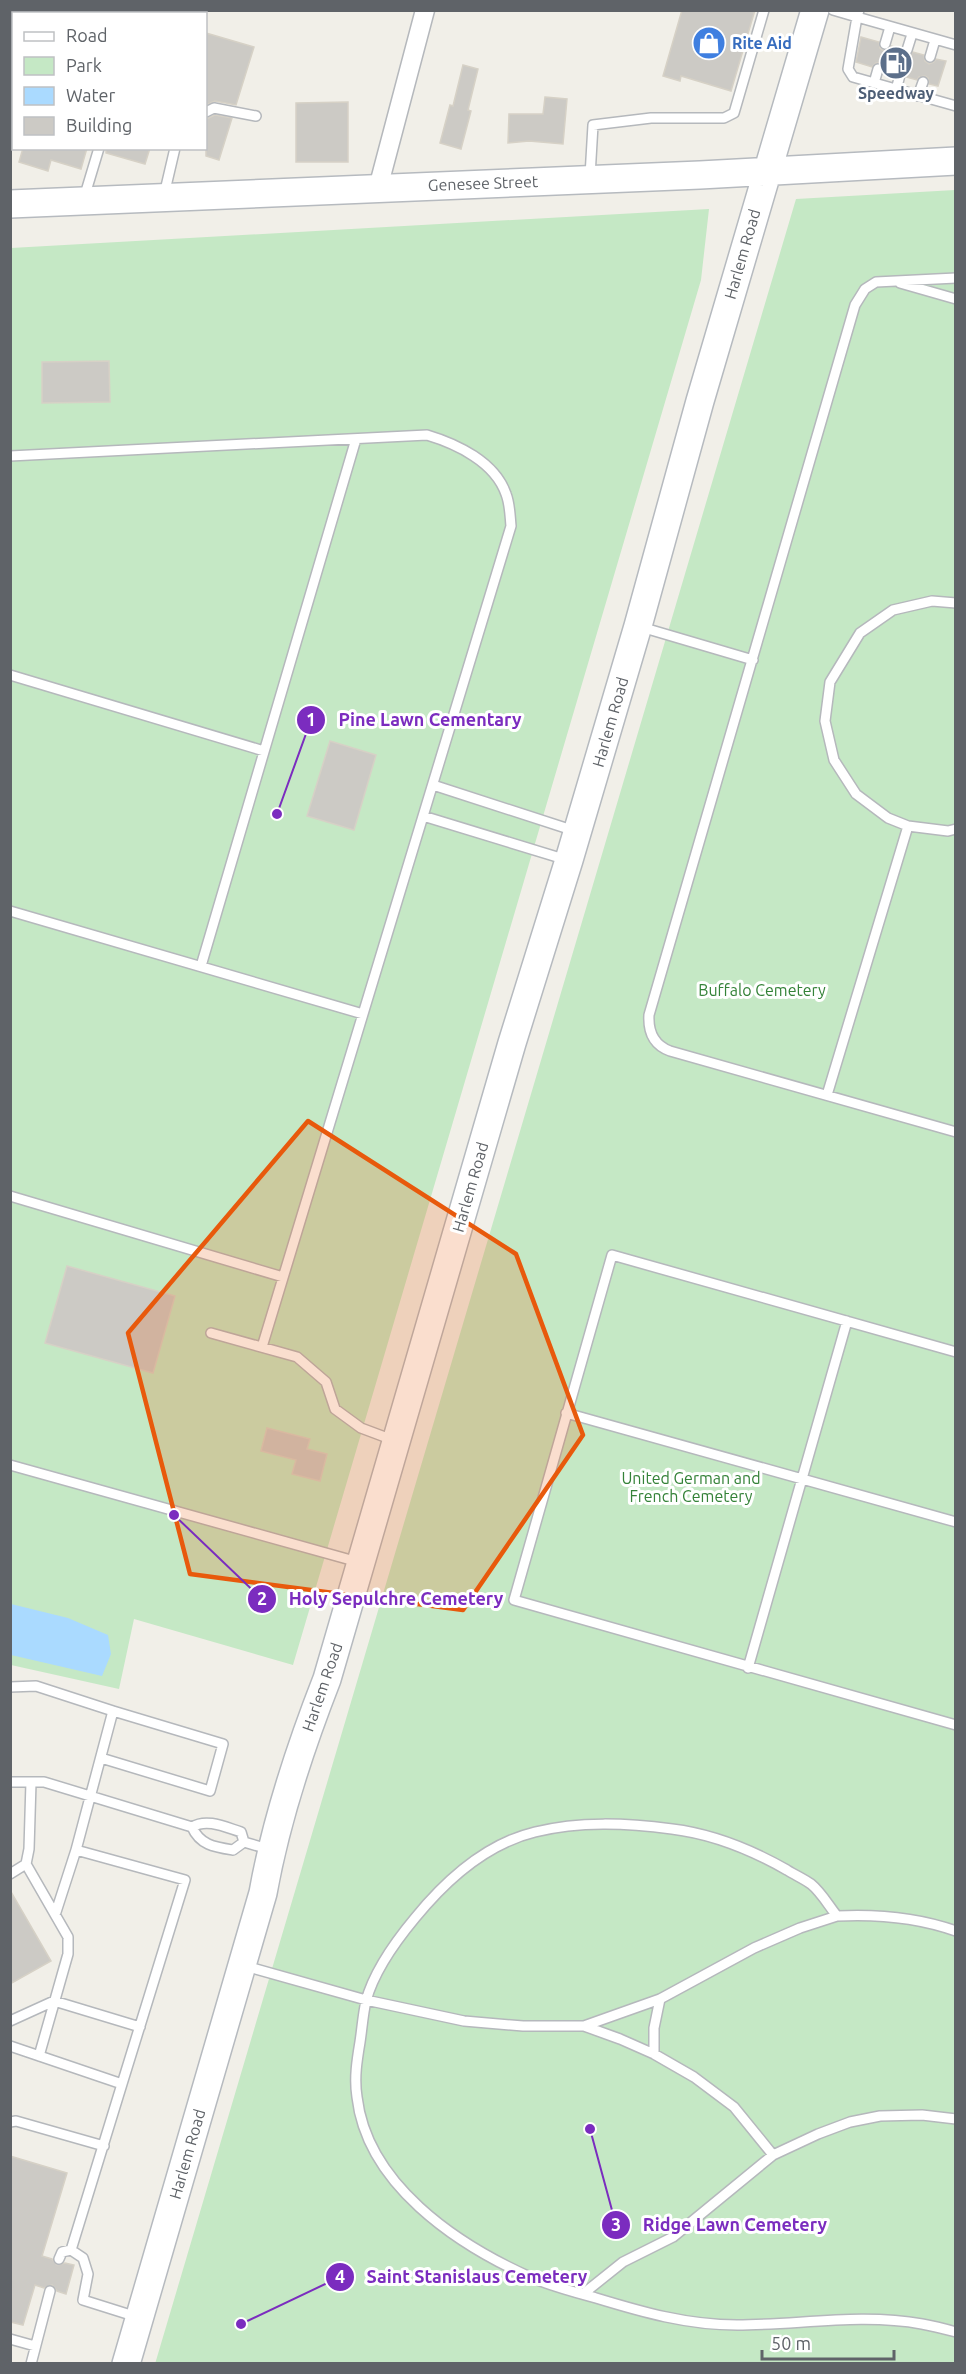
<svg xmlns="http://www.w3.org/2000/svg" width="966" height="2374" viewBox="0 0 966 2374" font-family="Ubuntu,sans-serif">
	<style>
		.green { fill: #c5e8c5 }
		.water { fill: #aadaff }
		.building { fill: #cccac5; stroke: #d6d1c6; stroke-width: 1.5 }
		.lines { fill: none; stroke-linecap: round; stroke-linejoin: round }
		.service-casing { stroke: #b5b8bc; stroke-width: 12 }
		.minor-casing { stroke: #b5b8bc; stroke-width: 21 }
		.secondary-casing { stroke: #b6babf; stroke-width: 30 }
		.service { stroke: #fff; stroke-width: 9 }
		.minor { stroke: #fff; stroke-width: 18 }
		.secondary { stroke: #fff; stroke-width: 27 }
		.marked { fill: #e8590c; fill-opacity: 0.2; stroke: #e8590c; stroke-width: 4.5; stroke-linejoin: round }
		.labels { text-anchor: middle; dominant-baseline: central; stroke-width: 6; stroke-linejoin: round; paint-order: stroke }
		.shop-label { font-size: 16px; font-weight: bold; fill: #366cbe; stroke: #fff; text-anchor: start }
		.service-label { font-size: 16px; font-weight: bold; fill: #4e5e75; stroke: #fff }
		.street-label { font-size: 16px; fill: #5f6368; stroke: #fff }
		.park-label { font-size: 16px; fill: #348238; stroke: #fff }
		.leader { fill: none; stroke: #7b2cbf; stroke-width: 2 }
		.callout-dot { fill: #7b2cbf; stroke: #fff; stroke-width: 2 }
		.mark-label { font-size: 18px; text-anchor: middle; font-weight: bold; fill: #fff }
		.callout-label { font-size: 18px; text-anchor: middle; font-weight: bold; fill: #7b2cbf; stroke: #fff; stroke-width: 6; stroke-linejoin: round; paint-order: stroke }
	</style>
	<rect width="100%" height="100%" fill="#f1efe8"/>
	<path class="green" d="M955 190V2363L155 2364 796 199Z
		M709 209 701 280 293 1665 134 1619 119 1689 11 1665V248Z"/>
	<path class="water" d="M11 1604 68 1618 108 1635 111 1654 102 1676 11 1655Z"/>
	<path class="building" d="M682 10H755L731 91 681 76 680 81 663 76Z
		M206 33 254 47 236 105 215 101 206 105Z
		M861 37 879 42 880 48 884 51 889 49 891 46 900 49 902 54 906 57 913 52 924 55 925 61 929 64 934 62 936 59 946 61 938 86 929 84 928 78 925 76 919 77 917 80 906 77V73L902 69H898L893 73 885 71 880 63H876L872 67 856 62Z
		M463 65 478 69 468 110 471 111 461 149 440 143 450 105 453 106Z
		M545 97 567 99 563 144 529 141 508 143 509 114H543Z
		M348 102V162H296V103Z
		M215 115 232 118 219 160 206 156V119Z
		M23 148H87L81 169 51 160 48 171 19 162Z
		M106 148H150L145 164 106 153Z
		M109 361 110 402 42 403V362Z
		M330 741 376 755 354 830 307 816Z
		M67 1266 175 1296 153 1373 45 1343Z
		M267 1428 310 1439 307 1449 327 1454 320 1481 292 1474 296 1460 261 1451Z
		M10 1890 51 1961 10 1984Z
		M10 2156 67 2173 42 2256 52 2259 57 2265 65 2263 74 2265 66 2294 57 2291 52 2285 44 2288 35 2285 23 2325 10 2322Z"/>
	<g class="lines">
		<defs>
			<path id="service" d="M833 10 857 17 848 69 853 77 956 106
				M859 10 857 17 956 45
				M190 14 198 10
				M885 44 890 27
				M907 50 912 34
				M930 57 935 40
				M874 83 878 69
				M896 90 900 75
				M918 96 923 82
				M206 112 214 108 256 116
				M590 176 593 125 651 118H724L734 113 764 10
				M164 195 175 148
				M84 198 99 148
				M956 278 876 282 865 289 855 305 649 1015C648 1032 654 1045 670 1051L956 1132
				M900 283 956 299
				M10 456 427 435C457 444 495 462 506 494 510 504 510 516 511 526L262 1347
				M956 603 932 601 893 610 860 633 830 682 825 721 834 760 856 794 888 818 908 826 948 831 956 829
				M641 627 753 660
				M10 675 264 751
				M433 785 575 831
				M423 816 567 860
				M10 911 363 1014
				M201 966 356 439
				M827 1095 908 826
				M10 1196 283 1277
				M211 1333 297 1357 326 1382 335 1409 361 1428 393 1440
				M956 1352 612 1255 514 1600 956 1725
				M566 1413 956 1522
				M10 1465 358 1562
				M748 1668 847 1321
				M10 1687 36 1686 113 1711 76 1850 185 1880 122 2084 10 2046
				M101 1758 210 1791 223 1744 113 1711
				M10 1782H44L192 1827C207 1818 225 1827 241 1832L244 1842
				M31 1782 29 1849 26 1864 68 1937V1954L39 2056
				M192 1827C200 1845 214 1847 233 1850L244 1842
				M244 1842 268 1849
				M10 1874 26 1864
				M56 1912 76 1850
				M956 1931C919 1918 876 1914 837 1916 829 1906 821 1892 811 1884 804 1879 795 1875 787 1870 752 1850 713 1834 672 1829 626 1823 580 1821 535 1832 485 1844 446 1880 415 1918 395 1942 374 1971 366 2001 363 2014 362 2029 360 2042 357 2060 354 2078 357 2097 367 2184 456 2244 530 2277 551 2286 574 2292 596 2298 642 2312 687 2325 737 2325 798 2325 861 2313 922 2324 933 2326 945 2329 956 2332
				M245 1966 366 2000 464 2021 523 2026H584L620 2039 654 2054 694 2077 734 2107 773 2155
				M10 2021 54 2001 140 2027
				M584 2026 660 1999 754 1948 800 1928 837 1916
				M654 2054V2028L660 1999
				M10 2122 16 2121 104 2146
				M71 2250 122 2084
				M59 2259 62 2252 71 2250 83 2258 88 2274 83 2300 137 2317
				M583 2294 623 2262 673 2237 773 2155 818 2134 850 2122 880 2116 922 2115 956 2119
				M10 2339 35 2346
				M31 2364 50 2291"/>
			<path id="minor" d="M31 14 32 10
				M10 82 14 72
				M378 188 425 10"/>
			<path id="secondary" d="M10 204 700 175 956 161
				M126 2364 263 1893C276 1820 300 1748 327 1679L512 1043 569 860 638 626 700 401 815 10"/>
		</defs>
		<use href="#service" class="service-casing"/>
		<use href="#minor" class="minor-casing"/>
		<use href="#secondary" class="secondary-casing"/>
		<use href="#service" class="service"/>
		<use href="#minor" class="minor"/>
		<use href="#secondary" class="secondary"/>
	</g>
	<path class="marked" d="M308 1121 516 1254 583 1435 463 1610 190 1574 128 1333Z"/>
	<defs>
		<symbol id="shop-disc" viewBox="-11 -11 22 22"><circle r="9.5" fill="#3f7fe0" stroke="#fff"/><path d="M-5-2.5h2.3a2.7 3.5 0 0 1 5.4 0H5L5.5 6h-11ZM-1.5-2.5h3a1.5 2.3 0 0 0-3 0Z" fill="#fff"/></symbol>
		<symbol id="fuel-disc" viewBox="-11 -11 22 22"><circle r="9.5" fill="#5c6f8a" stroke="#fff"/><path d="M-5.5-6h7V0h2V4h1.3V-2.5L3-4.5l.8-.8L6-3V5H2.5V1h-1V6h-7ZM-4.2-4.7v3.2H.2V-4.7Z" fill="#fff"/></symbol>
	</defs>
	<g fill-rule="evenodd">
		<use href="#shop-disc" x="690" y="24" width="38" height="38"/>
		<use href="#fuel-disc" x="877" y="44" width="38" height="38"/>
	</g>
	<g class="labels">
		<g class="shop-label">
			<text x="732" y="43">Rite Aid</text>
		</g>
		<g class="service-label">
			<text x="896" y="93">Speedway</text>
		</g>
		<g class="street-label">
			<text transform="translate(483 183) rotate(-2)">Genesee Street</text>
			<text transform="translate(742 254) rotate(-74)">Harlem Road</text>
			<text transform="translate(610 722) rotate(-74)">Harlem Road</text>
			<text transform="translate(470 1187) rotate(-74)">Harlem Road</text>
			<text transform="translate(322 1687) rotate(-71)">Harlem Road</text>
			<text transform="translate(187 2154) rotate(-74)">Harlem Road</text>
		</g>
		<g class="park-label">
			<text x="762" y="990">Buffalo Cemetery</text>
			<text x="691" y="1478">United German and<tspan x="691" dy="18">French Cemetery</tspan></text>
		</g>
	</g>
	<path class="leader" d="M277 814L311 720M174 1515L262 1599M590 2129L616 2225M241 2324L340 2277"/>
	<g class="callout-dot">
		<circle cx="277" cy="814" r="6"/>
		<circle cx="174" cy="1515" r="6"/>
		<circle cx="590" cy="2129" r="6"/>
		<circle cx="241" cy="2324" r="6"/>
		<circle cx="311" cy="720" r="15"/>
		<circle cx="262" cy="1599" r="15"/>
		<circle cx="616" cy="2225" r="15"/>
		<circle cx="340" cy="2277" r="15"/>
	</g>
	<g class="mark-label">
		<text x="311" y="726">1</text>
		<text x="262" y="1605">2</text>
		<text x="616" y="2231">3</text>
		<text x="340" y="2283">4</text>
	</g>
	<g class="callout-label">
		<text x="430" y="726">Pine Lawn Cementary</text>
		<text x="396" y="1605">Holy Sepulchre Cemetery</text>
		<text x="735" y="2231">Ridge Lawn Cemetery</text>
		<text x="477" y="2283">Saint Stanislaus Cemetery</text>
	</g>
	<rect width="966" height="2374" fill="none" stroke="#5f6368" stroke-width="24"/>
	<rect x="12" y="12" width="195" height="138" fill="#ffffff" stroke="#bfc1c3" stroke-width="1.5"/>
	<rect x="24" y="32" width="30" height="9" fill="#ffffff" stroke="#bfc1c3" stroke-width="1.5"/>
	<text x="66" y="42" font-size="18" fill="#5f6368">Road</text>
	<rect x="24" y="57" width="30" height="18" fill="#c5e8c5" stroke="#bfc1c3" stroke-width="1.5"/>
	<text x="66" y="72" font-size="18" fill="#5f6368">Park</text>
	<rect x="24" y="87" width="30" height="18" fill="#aadaff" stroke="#bfc1c3" stroke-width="1.5"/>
	<text x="66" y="102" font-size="18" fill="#5f6368">Water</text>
	<rect x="24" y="117" width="30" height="18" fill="#cccac5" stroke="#bfc1c3" stroke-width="1.5"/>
	<text x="66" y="132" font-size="18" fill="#5f6368">Building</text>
	<path d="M762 2350v9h132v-9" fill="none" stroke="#5f6368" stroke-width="3"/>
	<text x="771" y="2350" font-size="18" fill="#5f6368" stroke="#ffffff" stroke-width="4.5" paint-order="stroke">50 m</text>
</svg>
